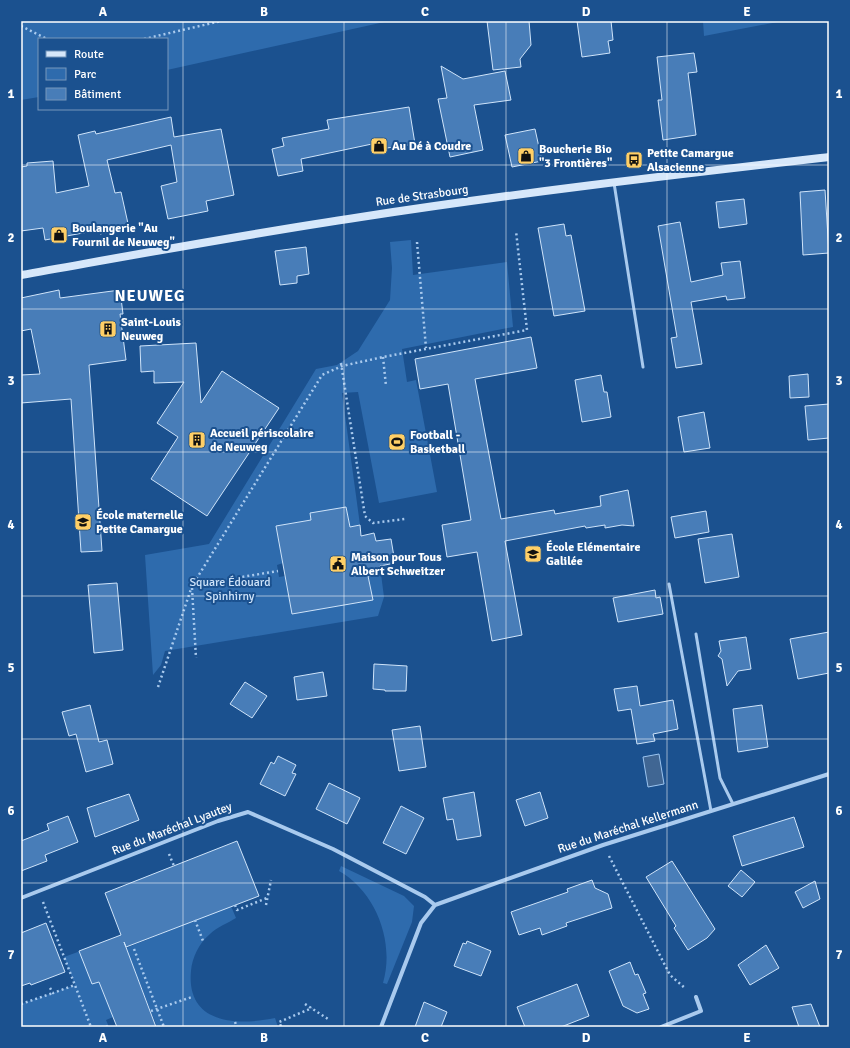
<svg xmlns="http://www.w3.org/2000/svg" width="850" height="1048" viewBox="0 0 850 1048" font-family="Signika,sans-serif">
	<style>
		.green { fill: #2e6bad }
		.water { fill: #406693; stroke: #9cc5f0 }
		.building { fill: #487db8; stroke: #cfe4fa }
		.lines { fill: none; stroke-linecap: round; stroke-linejoin: round }
		.path { stroke: #a9caee; stroke-width: 2.5; stroke-dasharray: 2 3; stroke-linecap: butt }
		.lane { stroke: #a9caee; stroke-width: 3 }
		.street { stroke: #a9caee; stroke-width: 4 }
		.secondary { stroke: #d6e7fa; stroke-width: 8 }
		.grid { fill: none; stroke: #fff; stroke-width: 1; stroke-opacity: 0.55 }
		.labels { text-anchor: middle; dominant-baseline: central; stroke-width: 4; stroke-linejoin: round; paint-order: stroke }
		.poi-label { font-size: 12px; font-weight: bold; fill: #fff; stroke: #1b518f; text-anchor: start }
		.street-label { font-size: 12px; fill: #fff; stroke: #1b518f }
		.park-label { font-size: 12px; fill: #cfe4fa; stroke: #1b518f }
		.district-label { font-size: 16px; font-weight: bold; letter-spacing: 1px; fill: #fff; stroke: #1b518f }
		.neatline { fill: none; stroke: #fff; stroke-width: 1.5 }
		.grid-label { font-size: 13px; text-anchor: middle; font-weight: bold; fill: #fff }
	</style>
	<rect width="100%" height="100%" fill="#1b518f"/>
	<path class="green" d="M21 21H389L167 70V39H39V97L21 100Z
		M703 21H783L704 36Z
		M411 240 413 275 507 262 513 327 402 349 407 382 416 380 437 492 379 503 358 392 342 393 360 525 350 527 346 507 311 513V520L276 526 283 563 277 565 279 577 285 576 292 614 372 600 368 576 381 574 384 597 378 616 165 651 161 665 153 675 145 555 209 544 316 369 337 365 358 351 390 300 392 268 390 242Z
		M341 866 404 896 414 906 412 922 387 984 383 983C395 942 376 892 339 871Z
		M231 906 236 918C228 923 217 927 210 934 199 943 192 958 191 971 186 1024 236 1026 275 1018L278 1027H157L126 948Z
		M86 949 88 974 92 984 99 982 113 1017 106 1020 109 1027H21V1004L75 985 64 957Z"/>
	<path class="water" d="M659 754 664 784 648 787 643 757Z"/>
	<path class="building" d="M487 21H529L531 45 520 59 521 67 493 70Z
		M577 21H611L613 40 608 41 610 53 582 57Z
		M694 53 697 72 688 73 696 135 663 140 658 100H662L657 57Z
		M441 66 463 79 505 71 511 100 474 105 483 150 450 157 438 99 447 98Z
		M409 107 415 144 373 150 372 144 301 159 303 171 278 176 272 149 284 146 282 138 329 129 327 120Z
		M171 117 174 137 221 129 234 195 206 201 208 211 168 219 161 186 177 182 171 145 107 160 115 193 121 192 129 228 100 234 99 230 45 240 43 228 21 231V167L27 166V163L53 161 56 193 89 186 78 135 95 131 96 134Z
		M535 129 542 161 512 167 505 135Z
		M825 190 829 253 803 255 800 192Z
		M744 199 747 224 719 228 716 202Z
		M680 222 691 282 723 275 721 263 740 261 745 298 727 300 726 296 691 302 702 364 676 368 671 338 677 337 658 226Z
		M564 224 566 236 571 235 585 311 554 316 538 228Z
		M306 247 309 274 297 276V283L280 285 275 251Z
		M59 290 60 298 120 290 123 314H120L126 360 89 365 102 551 81 552 71 399 21 403V375L40 374 31 329 21 331V298Z
		M531 337 537 368 475 379 501 519 554 510 555 514 601 506 600 496 628 490 634 526 622 525 605 528V525L586 528 585 526 505 541 522 635 492 641 477 552 447 557 442 525 471 520 448 384 420 389 415 359Z
		M196 343 201 403 222 371 279 408 207 516 151 479 178 437 157 423 184 382 154 383V371L141 372 140 346Z
		M808 374 809 397 790 398 789 376Z
		M601 375 604 392H607L611 417 582 422 575 380Z
		M829 404V438L808 440 805 406Z
		M704 412 710 448 684 452 678 417Z
		M346 507 350 527 360 525 361 536 374 533 376 541 391 539 395 563 380 566 381 574 368 576 373 600 292 614 276 526 311 520 310 513Z
		M706 511 709 532 675 538 671 517Z
		M732 534 739 577 705 583 698 539Z
		M117 583 123 650 94 653 88 585Z
		M655 590 656 598 660 597 663 614 618 622 613 598Z
		M829 632V673L798 679 790 639Z
		M746 637 751 669 738 671 727 686 722 659 718 656 721 651 719 641Z
		M374 664 407 666 406 691H385V690L373 689Z
		M323 672 327 696 297 700 294 677Z
		M245 682 267 696 252 718 230 704Z
		M637 686 640 706 673 700 678 729 653 734 655 741 637 744 631 709 618 711 614 689Z
		M90 705 99 742 107 740 113 764 86 772 76 734 69 736 62 712Z
		M762 705 768 747 738 752 733 709Z
		M420 726 426 767 399 771 392 730Z
		M278 756 296 765 292 773 296 774 285 796 260 784 271 762 274 764Z
		M329 783 360 798 347 824 316 809Z
		M474 792 481 836 457 840 453 819 447 820 443 798Z
		M540 792 548 818 525 826 516 800Z
		M129 794 139 820 95 837 87 808Z
		M401 806 424 818 406 854 383 843Z
		M68 816 78 842 45 855 47 861 21 871V841L49 830 47 824Z
		M794 817 804 847 742 866 733 836Z
		M237 841 259 896 126 947 124 942 156 1027H117L99 982 92 984 79 951 121 935 105 893Z
		M672 861 715 929 707 938 688 950 674 928 676 926 646 877Z
		M741 870 755 882 742 897 728 886Z
		M592 880 595 888 608 894 612 908 566 923 567 926 542 935 540 928 519 935 511 912 568 892 567 889Z
		M815 881 820 899 803 908 795 892Z
		M46 923 65 972 31 985 30 983 21 986V933Z
		M467 941 491 951 481 976 454 966 463 943 466 944Z
		M766 945 779 968 750 985 738 965Z
		M630 962 635 975 638 974 646 993 643 994 649 1009 637 1013 623 1006 609 971Z
		M577 984 589 1016 561 1027H525L517 1007Z
		M424 1002 447 1012 441 1027H415Z
		M811 1004 820 1027H799L792 1007Z"/>
	<g class="lines">
		<path class="path" d="M21 26 47 39
			M144 39 221 21
			M417 242 426 348
			M383 357 386 386
			M341 363 365 516 373 523 405 519
			M193 585 278 571
			M192 588 196 658
			M158 687 192 586 322 375 342 366 383 357 527 330 516 231
			M169 854 174 866
			M609 856 670 975 686 989
			M43 902 91 1027
			M235 905 237 910 267 898
			M266 905 271 880
			M195 920 203 941
			M134 949 164 1027
			M50 988 53 993 75 985
			M21 1004 53 993
			M305 1004 328 1019
			M151 1011 192 997
			M235 1022 237 1027
			M281 1026 279 1022 312 1008
			M106 1027 109 1026"/>
		<path class="lane" d="M614 183 643 367
			M669 584 711 811
			M696 634 720 778 733 804"/>
		<path class="street" d="M21 898 218 821 248 812 333 849 425 897 435 905
			M435 905 603 845 829 774
			M381 1027 421 923 435 905
			M661 1027 701 1011 696 997"/>
		<path class="secondary" d="M21 275C134 255 247 234 361 217 516 193 673 175 829 157"/>
	</g>
	<path class="grid" d="M183 21V1027M344 21V1027M506 21V1027M667 21V1027M21 165H829M21 309H829M21 452H829M21 596H829M21 739H829M21 883H829"/>
	<defs>
		<symbol id="shop-square" viewBox="-11 -11 22 22"><rect x="-9" y="-9" width="18" height="18" rx="4" fill="#ffcf66" stroke="#1b518f"/><path d="M-5-2.5h2.3a2.7 3.5 0 0 1 5.4 0H5L5.5 6h-11ZM-1.5-2.5h3a1.5 2.3 0 0 0-3 0Z" fill="#111"/></symbol>
		<symbol id="bus-square" viewBox="-11 -11 22 22"><rect x="-9" y="-9" width="18" height="18" rx="4" fill="#ffcf66" stroke="#1b518f"/><path d="M-5-6H5V4H4V6H2V4H-2V6H-4V4H-5ZM-3.5-4V0h7V-4ZM-3.5 1.2v1.5H-2V1.2ZM2 1.2v1.5H3.5V1.2Z" fill="#111"/></symbol>
		<symbol id="building-square" viewBox="-11 -11 22 22"><rect x="-9" y="-9" width="18" height="18" rx="4" fill="#ffcf66" stroke="#1b518f"/><path d="M-4-6H4V6H1V3H-1V6H-4ZM-2.5-4.3h1.7v1.8h-1.7ZM.8-4.3h1.7v1.8H.8ZM-2.5-1h1.7V.8h-1.7ZM.8-1h1.7V.8H.8Z" fill="#111"/></symbol>
		<symbol id="stadium-square" viewBox="-11 -11 22 22"><rect x="-9" y="-9" width="18" height="18" rx="4" fill="#ffcf66" stroke="#1b518f"/><path d="M0-5a6.5 5 0 1 0 0 10a6.5 5 0 1 0 0-10ZM-3.5-1.8h7v3.6h-7Z" fill="#111"/></symbol>
		<symbol id="school-square" viewBox="-11 -11 22 22"><rect x="-9" y="-9" width="18" height="18" rx="4" fill="#ffcf66" stroke="#1b518f"/><path d="M0-5L7-2L0 1L-7-2ZM-4 1L0 2.5L4 1V4Q0 6-4 4Z" fill="#111"/></symbol>
		<symbol id="civic-square" viewBox="-11 -11 22 22"><rect x="-9" y="-9" width="18" height="18" rx="4" fill="#ffcf66" stroke="#1b518f"/><path d="M-.6-6.5H3V-4.5H.6V-3L4-1V1h2V6H-6V1h2V-1L-.6-3ZM-1.2 2.5V6h2.4V2.5Z" fill="#111"/></symbol>
	</defs>
	<g fill-rule="evenodd">
		<use href="#shop-square" x="369" y="136" width="20" height="20"/>
		<use href="#shop-square" x="516" y="146" width="20" height="20"/>
		<use href="#bus-square" x="624" y="150" width="20" height="20"/>
		<use href="#shop-square" x="49" y="225" width="20" height="20"/>
		<use href="#building-square" x="98" y="319" width="20" height="20"/>
		<use href="#building-square" x="187" y="430" width="20" height="20"/>
		<use href="#stadium-square" x="387" y="432" width="20" height="20"/>
		<use href="#school-square" x="73" y="512" width="20" height="20"/>
		<use href="#school-square" x="523" y="544" width="20" height="20"/>
		<use href="#civic-square" x="328" y="554" width="20" height="20"/>
	</g>
	<g class="labels">
		<g class="poi-label">
			<text x="392" y="146">Au Dé à Coudre</text>
			<text x="539" y="149">Boucherie Bio<tspan x="539" dy="14">"3 Frontières"</tspan></text>
			<text x="647" y="153">Petite Camargue<tspan x="647" dy="14">Alsacienne</tspan></text>
			<text x="72" y="228">Boulangerie "Au<tspan x="72" dy="14">Fournil de Neuweg"</tspan></text>
			<text x="121" y="322">Saint-Louis<tspan x="121" dy="14">Neuweg</tspan></text>
			<text x="210" y="433">Accueil périscolaire<tspan x="210" dy="14">de Neuweg</tspan></text>
			<text x="410" y="435">Football -<tspan x="410" dy="14">Basketball</tspan></text>
			<text x="96" y="515">École maternelle<tspan x="96" dy="14">Petite Camargue</tspan></text>
			<text x="546" y="547">École Elémentaire<tspan x="546" dy="14">Galilée</tspan></text>
			<text x="351" y="557">Maison pour Tous<tspan x="351" dy="14">Albert Schweitzer</tspan></text>
		</g>
		<g class="street-label">
			<text transform="translate(422 196) rotate(-8)">Rue de Strasbourg</text>
			<text transform="translate(628 827) rotate(-18)">Rue du Maréchal Kellermann</text>
			<text transform="translate(172 829) rotate(-21)">Rue du Maréchal Lyautey</text>
		</g>
		<g class="park-label">
			<text x="230" y="582">Square Édouard<tspan x="230" dy="14">Spinhirny</tspan></text>
		</g>
		<g class="district-label">
			<text x="150" y="296">NEUWEG</text>
		</g>
	</g>
	<rect width="850" height="1048" fill="none" stroke="#1b518f" stroke-width="44"/>
	<rect x="38" y="38" width="130" height="72" fill="#1b518f" stroke="#7697bc"/>
	<rect x="46" y="51" width="20" height="6" fill="#d6e7fa" stroke="#7697bc"/>
	<text x="74" y="58" font-size="12" fill="#ffffff">Route</text>
	<rect x="46" y="68" width="20" height="12" fill="#2e6bad" stroke="#7697bc"/>
	<text x="74" y="78" font-size="12" fill="#ffffff">Parc</text>
	<rect x="46" y="88" width="20" height="12" fill="#487db8" stroke="#7697bc"/>
	<text x="74" y="98" font-size="12" fill="#ffffff">Bâtiment</text>
	<rect x="22" y="22" width="806" height="1004" class="neatline"/>
	<g class="grid-label">
		<text x="103" y="16">A</text>
		<text x="264" y="16">B</text>
		<text x="425" y="16">C</text>
		<text x="586" y="16">D</text>
		<text x="747" y="16">E</text>
		<text x="11" y="98">1</text>
		<text x="839" y="98">1</text>
		<text x="11" y="242">2</text>
		<text x="839" y="242">2</text>
		<text x="11" y="385">3</text>
		<text x="839" y="385">3</text>
		<text x="11" y="529">4</text>
		<text x="839" y="529">4</text>
		<text x="11" y="672">5</text>
		<text x="839" y="672">5</text>
		<text x="11" y="815">6</text>
		<text x="839" y="815">6</text>
		<text x="11" y="959">7</text>
		<text x="839" y="959">7</text>
		<text x="103" y="1042">A</text>
		<text x="264" y="1042">B</text>
		<text x="425" y="1042">C</text>
		<text x="586" y="1042">D</text>
		<text x="747" y="1042">E</text>
	</g>
</svg>
